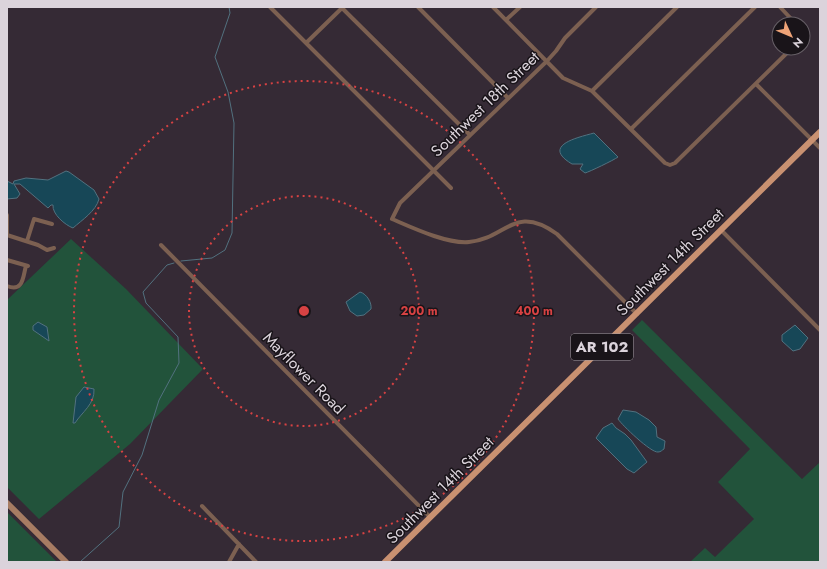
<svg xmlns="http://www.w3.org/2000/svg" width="827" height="569" viewBox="0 0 827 569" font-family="Jost,sans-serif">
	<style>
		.green { fill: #22533b }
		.water { fill: #174757; stroke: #52717f }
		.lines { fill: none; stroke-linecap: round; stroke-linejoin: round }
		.stream { stroke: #52717f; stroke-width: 1 }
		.minor { stroke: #7c6051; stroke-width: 4 }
		.secondary { stroke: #a77c63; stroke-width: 6 }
		.primary { stroke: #c99171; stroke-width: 6 }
		.ring { fill: none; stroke: #d74243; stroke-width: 2; stroke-dasharray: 2 4 }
		.labels { text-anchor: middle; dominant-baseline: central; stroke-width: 3; stroke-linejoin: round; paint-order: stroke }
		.shield { fill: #191419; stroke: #a19aa1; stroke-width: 1 }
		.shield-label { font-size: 15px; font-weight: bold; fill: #dbd3db }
		.street-label { font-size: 16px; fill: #dbd3db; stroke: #191419 }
		.centre { fill: #d74243; stroke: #191419; stroke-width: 2 }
		.ring-label { font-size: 12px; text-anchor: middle; font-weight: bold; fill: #d74243; stroke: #191419; stroke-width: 3; stroke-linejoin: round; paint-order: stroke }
	</style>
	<rect width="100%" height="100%" fill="#352a35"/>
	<path class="green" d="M71 239 126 289 203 369 130 444 39 519 7 487V300Z
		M642 320 802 479 820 462V562H690L705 548 715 557 754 519 718 482 750 449 632 330Z
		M7 512 57 562H7Z"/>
	<path class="water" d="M594 133 618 157C614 160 589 172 585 173L580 169 583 164H572C540 145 580 137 594 133Z
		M66 171 69 172 94 190 99 199C96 211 82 220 73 228 65 225 52 214 53 205H51L48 208 20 184H14L20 194 17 198 7 199V181L13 184 14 181 26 178 48 180Z
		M360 292C367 294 372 303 371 309L364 315 357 316 350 311 346 302Z
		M38 322 47 327 49 341 33 330V326Z
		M795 325 808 338 800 349 793 351 782 341V335Z
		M84 387 94 389C95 404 82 412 75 423H73L76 397Z
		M623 410 636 412 649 420 656 427 657 437 665 441 664 449C662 450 661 452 658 452 651 453 622 425 618 419Z
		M612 423 616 428 625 434 631 440 647 462 634 473 627 469 596 438 603 428Z"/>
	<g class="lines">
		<path class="stream" d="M181 261 212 258 225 250 232 233 234 123 228 92 215 57 230 13 229 7
			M80 562 119 527 123 492 142 455 159 400 179 363 178 337 146 303 143 292 167 265 174 263"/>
		<path class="minor" d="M270 7 451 188
			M418 7 508 98
			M493 7 563 78 592 91 665 163 670 165 675 163 792 48
			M596 7 565 38 556 51 547 61 400 203 392 219C413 228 447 244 469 242 506 239 514 203 557 234L637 314
			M780 7 796 24
			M342 8 470 135
			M506 20 520 7
			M306 43 343 7
			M756 84 820 148
			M592 91 677 7
			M631 129 755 7
			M7 215V235
			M721 230 820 330
			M7 235 38 245 47 250 54 248
			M27 241 34 219 52 224
			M161 245 430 517
			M7 260 28 266
			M7 286C24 293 23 275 26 266
			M202 506 256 562
			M229 562 239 544"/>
		<path class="secondary" d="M7 503 66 562"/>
		<path class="primary" d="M385 562 820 132"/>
	</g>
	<g class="ring">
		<circle cx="304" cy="311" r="115"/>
		<circle cx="304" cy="311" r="230"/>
	</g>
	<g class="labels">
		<rect class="shield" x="571" y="334" width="62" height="26" rx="3"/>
		<g class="shield-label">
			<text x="602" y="347">AR 102</text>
		</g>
		<g class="street-label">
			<text transform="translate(485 104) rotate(-44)">Southwest 18th Street</text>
			<text transform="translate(670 262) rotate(-45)">Southwest 14th Street</text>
			<text transform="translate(304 373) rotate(45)">Mayflower Road</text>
			<text transform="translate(440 490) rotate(-45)">Southwest 14th Street</text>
		</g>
	</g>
	<circle cx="304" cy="311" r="6" class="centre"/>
	<g class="ring-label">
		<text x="419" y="315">200 m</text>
		<text x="534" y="315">400 m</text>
	</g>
	<rect width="827" height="569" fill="none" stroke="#dbd3db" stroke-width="16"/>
	<g transform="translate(791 36) rotate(134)"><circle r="19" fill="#191419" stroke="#676067"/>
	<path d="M0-3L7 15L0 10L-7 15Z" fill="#efa377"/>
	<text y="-6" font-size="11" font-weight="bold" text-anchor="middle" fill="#dbd3db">N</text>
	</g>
</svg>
